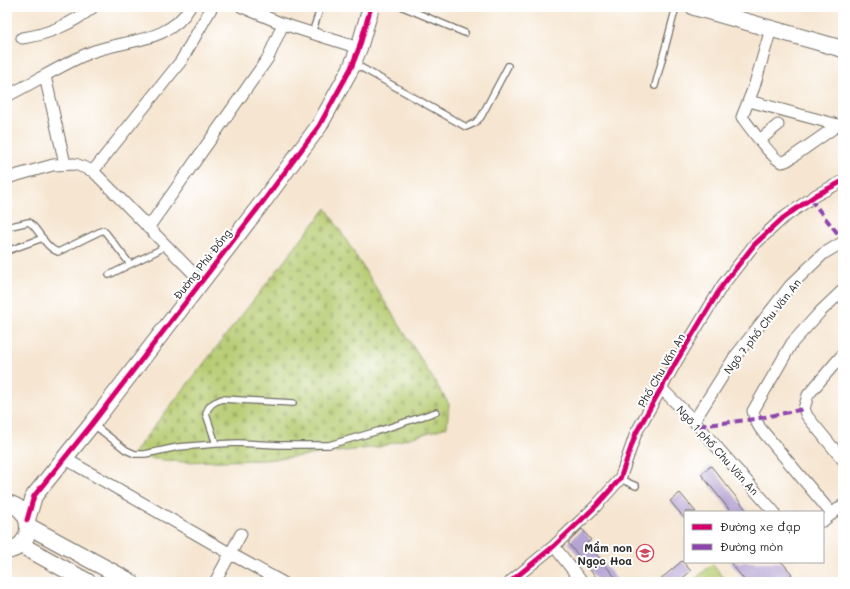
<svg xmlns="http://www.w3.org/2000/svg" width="850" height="589" viewBox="0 0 850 589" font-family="Mali,sans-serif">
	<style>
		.green { fill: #b5cb6f; stroke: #707b4d }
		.cemetery { fill: url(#cemetery-stones); stroke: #707b4d }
		.building { fill: #b5a5d3 }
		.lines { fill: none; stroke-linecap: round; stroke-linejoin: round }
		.lane-casing { stroke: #726c65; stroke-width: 8 }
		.street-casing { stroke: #726c65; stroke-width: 13 }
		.secondary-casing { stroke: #726c65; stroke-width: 18 }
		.lane { stroke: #fff; stroke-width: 5.5 }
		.street { stroke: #fff; stroke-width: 11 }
		.secondary { stroke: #fff; stroke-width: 16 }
		.quiet { stroke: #8e44ad; stroke-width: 4; stroke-dasharray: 8 4; stroke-linecap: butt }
		.cycleway-casing { stroke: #fff; stroke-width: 8 }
		.cycleway { stroke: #d6006c; stroke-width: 5 }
		.labels { text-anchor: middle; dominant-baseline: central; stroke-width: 4; stroke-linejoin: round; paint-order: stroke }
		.street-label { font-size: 11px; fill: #2b2b2b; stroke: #fff }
		.poi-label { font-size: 11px; font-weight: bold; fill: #2b2b2b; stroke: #fff; text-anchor: end }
	</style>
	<defs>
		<pattern id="cemetery-stones" width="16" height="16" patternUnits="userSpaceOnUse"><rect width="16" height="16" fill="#b5cb6f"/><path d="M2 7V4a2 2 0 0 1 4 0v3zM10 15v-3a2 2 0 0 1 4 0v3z" fill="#9cae60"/></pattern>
	</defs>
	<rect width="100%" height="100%" fill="#fff"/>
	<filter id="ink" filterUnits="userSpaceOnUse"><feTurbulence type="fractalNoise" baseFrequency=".025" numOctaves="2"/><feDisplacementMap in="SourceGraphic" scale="8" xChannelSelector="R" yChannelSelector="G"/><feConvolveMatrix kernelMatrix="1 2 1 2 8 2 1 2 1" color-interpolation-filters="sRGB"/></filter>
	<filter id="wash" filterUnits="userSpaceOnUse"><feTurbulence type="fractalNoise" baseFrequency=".012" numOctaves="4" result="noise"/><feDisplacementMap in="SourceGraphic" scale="16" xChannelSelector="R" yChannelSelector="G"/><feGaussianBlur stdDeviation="0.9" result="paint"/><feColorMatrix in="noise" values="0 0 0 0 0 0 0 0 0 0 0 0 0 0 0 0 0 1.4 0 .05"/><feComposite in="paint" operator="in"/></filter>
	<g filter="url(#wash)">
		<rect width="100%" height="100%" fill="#f6e6d1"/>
		<path class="green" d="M712 564 728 582H692Z"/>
		<path class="cemetery" d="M326 208 449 404 447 427 379 447 267 460 181 462 131 456Z"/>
		<g id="blocks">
			<path class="building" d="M711 466 748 512H731L701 474Z
				M680 493 696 512H685V519L670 501Z
				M582 529 591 540 587 543 619 582H600L568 543Z
				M682 561 691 571 678 582H657Z
				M730 562H782L792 574 783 582H746Z"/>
		</g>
	</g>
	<g filter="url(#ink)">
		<use href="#blocks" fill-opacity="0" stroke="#726c65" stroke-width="1"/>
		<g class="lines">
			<defs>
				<path id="lane" d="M403 7 465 33
					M265 16 267 7
					M312 33 319 12
					M355 64 466 127 475 123 481 117 508 66
					M655 86 676 7
					M7 227 29 222C40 230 44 247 58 252L103 230 106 233 130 264
					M7 251 43 238
					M109 275 159 250 165 244
					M94 425 126 450 135 454H145L178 447 216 444 238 443 279 445H329L378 431 436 412
					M216 444 206 414C208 405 214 402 222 399L293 403
					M620 479 636 486"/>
				<path id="street" d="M242 7 283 24 359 48
					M771 29 754 87 742 117C748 125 774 161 782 162 785 162 788 160 791 158L838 125 843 126
					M22 38C47 35 74 23 93 7
					M45 76 65 164
					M7 96C35 82 61 65 89 53 124 39 169 44 190 7
					M749 101 838 125
					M760 140 778 125
					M93 171 181 61 212 7
					M7 178 53 165 75 164 93 171 201 281
					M148 228 268 58 283 24
					M843 354 808 395 804 409 807 416 843 460
					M662 389 694 421 774 512
					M694 421 734 358 790 286 823 254 843 242
					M64 458 231 554 282 582
					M832 514 760 428 755 419 753 411 792 343 820 312 843 290
					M823 521 843 505
					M554 546 582 582
					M215 582 241 534
					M510 582 554 546 596 506 620 479 636 433 676 362 722 286 754 245 783 218 816 195 843 181"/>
				<path id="secondary" d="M694 7 843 49
					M7 503C35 509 35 546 7 551
					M27 520 34 496 92 424 265 199 319 126 351 68 359 48 371 7
					M28 526 131 582
					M21 545 88 582"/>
			</defs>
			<use href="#lane" class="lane-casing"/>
			<use href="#street" class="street-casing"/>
			<use href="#secondary" class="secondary-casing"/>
			<use href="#lane" class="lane"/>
			<use href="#street" class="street"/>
			<use href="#secondary" class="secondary"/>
			<path class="quiet" d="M810 199 843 240
				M699 426 755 419 804 409"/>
			<defs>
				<path id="cycleway" d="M27 520 34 496 92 424 265 199 319 126 351 68 359 48 371 7
					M510 582 554 546 596 506 620 479 636 433 676 362 722 286 754 245 783 218 816 195 843 181"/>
			</defs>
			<use href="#cycleway" class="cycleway-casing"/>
			<use href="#cycleway" class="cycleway"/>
		</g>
	</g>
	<defs>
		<symbol id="school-ring" viewBox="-11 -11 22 22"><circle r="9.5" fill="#fff" stroke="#d1495b" stroke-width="1.5"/><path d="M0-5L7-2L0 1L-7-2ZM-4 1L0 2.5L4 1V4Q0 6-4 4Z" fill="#d1495b"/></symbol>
	</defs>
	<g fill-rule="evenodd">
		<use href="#school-ring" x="635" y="543" width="20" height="20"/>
	</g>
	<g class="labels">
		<g class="street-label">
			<text transform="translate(202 264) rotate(-52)">Đường Phù Đổng</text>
			<text transform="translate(762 326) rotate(-52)">Ngõ 7 phố Chu Văn An</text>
			<text transform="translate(661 370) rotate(-60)">Phố Chu Văn An</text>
			<text transform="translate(718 450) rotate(48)">Ngõ 1 phố Chu Văn An</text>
		</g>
		<g class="poi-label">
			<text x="632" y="547">Mầm non<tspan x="632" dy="13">Ngọc Hoa</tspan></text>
		</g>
	</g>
	<rect width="850" height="589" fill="none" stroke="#fff" stroke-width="24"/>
	<rect x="684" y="511" width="140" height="52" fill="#ffffff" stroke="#aaaaaa"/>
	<rect x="692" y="524" width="20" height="6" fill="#d6006c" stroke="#aaaaaa"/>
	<text x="720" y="531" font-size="12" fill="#2b2b2b">Đường xe đạp</text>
	<rect x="692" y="544" width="20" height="6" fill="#8e44ad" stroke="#aaaaaa"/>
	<text x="720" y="551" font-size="12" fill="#2b2b2b">Đường mòn</text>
</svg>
